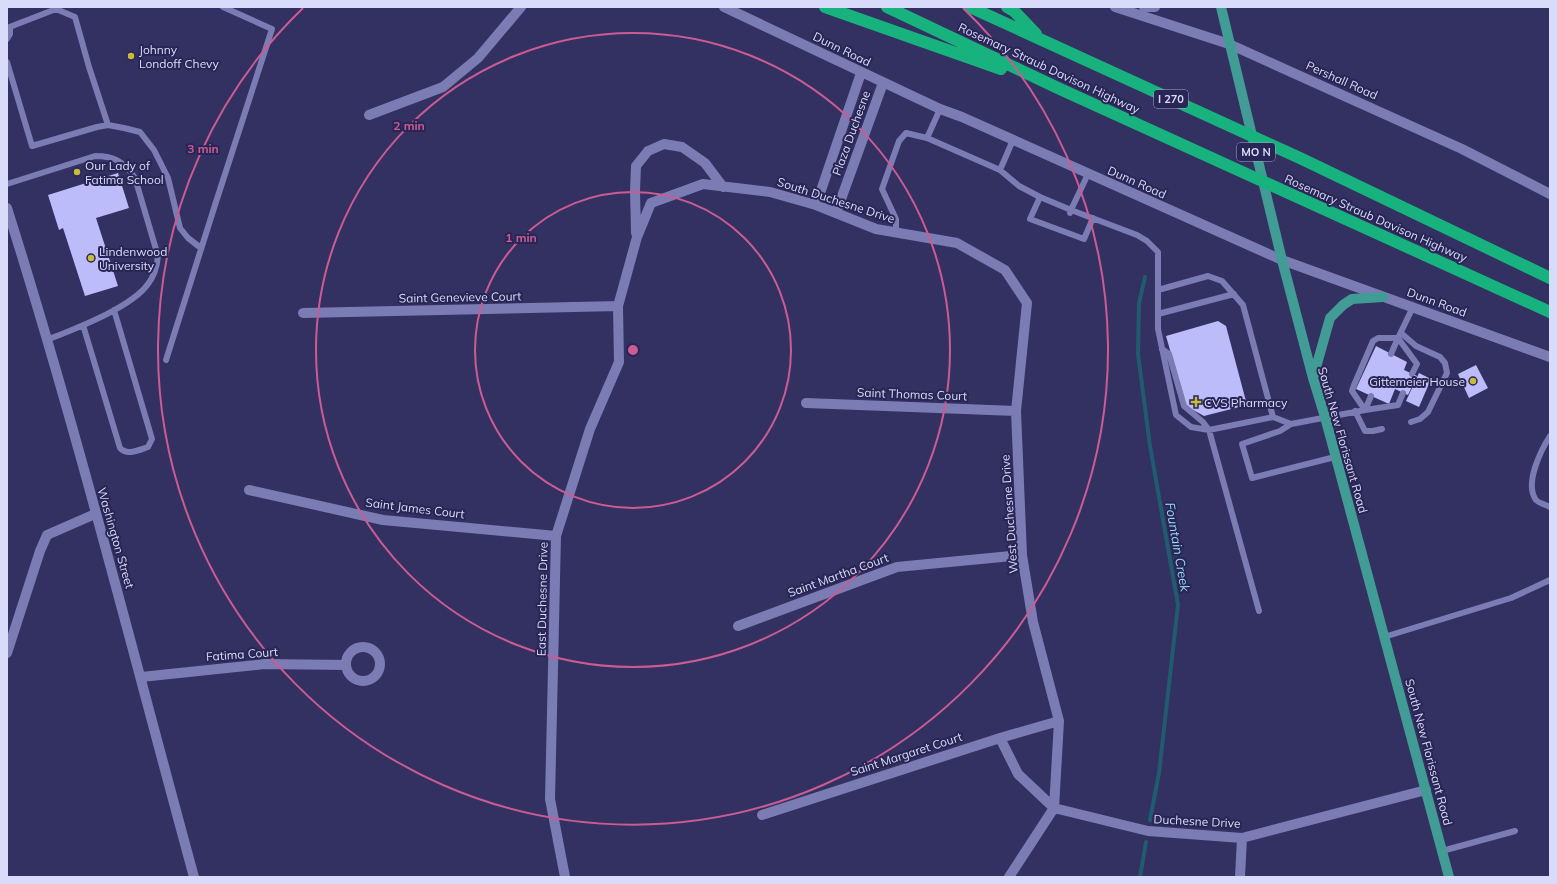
<svg xmlns="http://www.w3.org/2000/svg" width="1557" height="884" viewBox="0 0 1557 884" font-family="Mulish,sans-serif">
	<style>
		.lines { fill: none; stroke-linecap: round; stroke-linejoin: round }
		.stream { stroke: #215b6f; stroke-width: 4 }
		.building { fill: #bbbcf9 }
		.service { stroke: #7b7cb4; stroke-width: 6 }
		.minor { stroke: #7b7cb4; stroke-width: 10 }
		.tertiary { stroke: #7b7cb4; stroke-width: 10 }
		.secondary { stroke: #7b7cb4; stroke-width: 10 }
		.primary { stroke: #409c94; stroke-width: 10 }
		.motorway { stroke: #18b27e; stroke-width: 12 }
		.ring { fill: none; stroke: #ca5c93; stroke-width: 2 }
		.poi-dot { fill: #c8bb3b; stroke: #292656; stroke-width: 1.5 }
		.labels { text-anchor: middle; dominant-baseline: central; stroke-width: 4; stroke-linejoin: round; paint-order: stroke }
		.shield { fill: #292656; stroke: #a4a5c9; stroke-width: 1 }
		.shield-label { font-size: 11px; font-weight: bold; fill: #d9dbfa }
		.poi-label { font-size: 12px; fill: #d9dbfa; stroke: #292656; text-anchor: start }
		.street-label { font-size: 12px; fill: #d9dbfa; stroke: #292656 }
		.water-label { font-size: 13px; font-style: italic; fill: #94dbf5; stroke: #292656 }
		.centre { fill: #ca5c93; stroke: #292656; stroke-width: 2 }
		.ring-label { font-size: 12px; text-anchor: middle; font-weight: bold; fill: #ca5c93; stroke: #292656; stroke-width: 4; stroke-linejoin: round; paint-order: stroke }
	</style>
	<rect width="100%" height="100%" fill="#333062"/>
	<g class="lines">
		<path class="stream" d="M1145 277 1139 303 1138 354 1150 446 1178 605 1159 773 1150 820
			M1140 877 1146 842"/>
	</g>
	<path class="building" d="M118 173 129 208 96 218 118 286 85 296 63 228 59 230 48 195Z
		M1218 321 1226 326 1247 405 1204 416 1186 406 1166 336Z
		M1376 346 1407 362 1404 370 1417 376 1408 395 1395 389 1389 404 1356 389Z
		M1476 365 1488 388 1469 398 1458 374Z
		M1419 373 1431 379 1419 407 1406 401Z"/>
	<g class="lines">
		<path class="service" d="M57 7 56 9 75 17 89 67 108 125
			M7 28 56 9
			M7 39 10 34V27
			M7 62 32 146 97 127 108 125 124 128 140 132 154 150 168 178 180 228 188 238 201 248
			M927 138 940 109
			M1000 170 1019 186 1040 197
			M1088 174 1071 210 1137 235 1147 241 1158 252V329L1176 415 1191 427 1209 430 1273 417 1291 424 1365 410 1398 405 1403 393
			M7 184 95 156C115 156 124 162 135 178L158 256C157 267 155 275 148 284 131 308 74 329 47 340
			M1070 213 1071 210 1040 197 1030 219 1084 239 1093 218
			M896 233V219L882 189 899 141 906 133 927 138 1000 170 1013 140
			M1158 290 1208 276 1222 281 1243 305 1273 417
			M1158 314 1234 294
			M83 325 120 448C127 456 139 450 148 447L152 439 114 310
			M1401 333 1416 346 1440 357 1445 363 1447 373 1428 412 1420 419 1411 422
			M1162 349 1169 354 1184 406 1203 422 1209 430 1259 611
			M166 360 215 205 272 29 223 7
			M1412 374 1417 364 1398 338 1413 307
			M1371 396 1365 410 1352 391 1354 385 1373 341 1378 338H1398L1391 354
			M1355 411 1365 431H1373L1382 429
			M1291 424 1280 431 1242 444 1252 478 1335 457
			M1550 436C1541 450 1524 484 1536 500 1539 503 1546 505 1550 507
			M1384 637 1511 598 1550 580
			M1442 851 1515 831"/>
		<path class="minor" d="M369 115 443 87 478 58 521 7
			M816 205 861 73
			M836 213 883 83
			M636 233 635 191 636 166 648 151 664 144 682 147 705 163 723 187
			M303 313 618 306
			M806 403 1016 411
			M249 490 383 520 556 536
			M738 626 897 567 1022 555
			M346 664a17 17 0 1 1 34 0a17 17 0 1 1-34 0Z
			M7 653 40 551 47 535 95 514
			M141 677 265 664 346 665
			M1000 738 1018 774 1054 808 1148 831 1242 838 1426 790
			M762 815 1000 738 1059 721
			M565 877 550 799 556 536 590 429 619 362 618 306 637 237 651 203 703 184 770 192 816 205 876 229 957 243 1005 270 1027 303 1016 411 1022 555 1033 622 1059 721 1054 808 1009 877
			M1240 877 1242 838"/>
		<path class="tertiary" d="M724 7 940 109 962 117 1282 260 1550 357
			M1115 7 1229 44 1462 149 1550 194
			M1144 7H1155"/>
		<path class="secondary" d="M7 208C77 429 133 654 194 877"/>
		<path class="primary" d="M1221 7 1282 260 1313 378 1325 417 1449 877
			M1313 378 1330 318 1343 305 1352 299 1383 297"/>
		<path class="motorway" d="M825 7 1001 69
			M887 7 1060 89 1550 312
			M970 7 1302 159 1550 278
			M1007 7 1014 11 1036 34"/>
	</g>
	<g class="ring">
		<circle cx="633" cy="350" r="158"/>
		<circle cx="633" cy="350" r="317"/>
		<path d="M963 8A475 475 0 1 1 303 8"/>
	</g>
	<g class="poi-dot">
		<circle cx="131" cy="56" r="4"/>
		<circle cx="77" cy="172" r="4"/>
		<circle cx="91" cy="258" r="4"/>
		<circle cx="1473" cy="381" r="4"/>
		<path d="M1194 396h4v4h4v4h-4v4h-4v-4h-4v-4h4z"/>
	</g>
	<g class="labels">
		<g class="shield">
			<rect x="1154" y="90" width="34" height="18" rx="3"/>
			<rect x="1237" y="143" width="38" height="18" rx="3"/>
		</g>
		<g class="shield-label">
			<text x="1171" y="99">I 270</text>
			<text x="1256" y="152">MO N</text>
		</g>
		<g class="poi-label">
			<text x="139" y="49">Johnny<tspan x="139" dy="14">Londoff Chevy</tspan></text>
			<text x="85" y="165">Our Lady of<tspan x="85" dy="14">Fatima School</tspan></text>
			<text x="99" y="251">Lindenwood<tspan x="99" dy="14">University</tspan></text>
			<text x="1465" y="381" text-anchor="end">Gittemeier House</text>
			<text x="1204" y="402">CVS Pharmacy</text>
		</g>
		<g class="street-label">
			<text transform="translate(842 49) rotate(26)">Dunn Road</text>
			<text transform="translate(1049 68) rotate(25)">Rosemary Straub Davison Highway</text>
			<text transform="translate(1342 80) rotate(24)">Pershall Road</text>
			<text transform="translate(851 133) rotate(-70)">Plaza Duchesne</text>
			<text transform="translate(1137 182) rotate(24)">Dunn Road</text>
			<text transform="translate(836 200) rotate(18)">South Duchesne Drive</text>
			<text transform="translate(1376 218) rotate(24)">Rosemary Straub Davison Highway</text>
			<text transform="translate(460 297) rotate(-1)">Saint Genevieve Court</text>
			<text transform="translate(1437 302) rotate(20)">Dunn Road</text>
			<text transform="translate(912 394) rotate(2)">Saint Thomas Court</text>
			<text transform="translate(1343 440) rotate(74)">South New Florissant Road</text>
			<text transform="translate(415 508) rotate(7)">Saint James Court</text>
			<text transform="translate(1009 514) rotate(-94)">West Duchesne Drive</text>
			<text transform="translate(116 538) rotate(74)">Washington Street</text>
			<text transform="translate(838 575) rotate(-20)">Saint Martha Court</text>
			<text transform="translate(542 599) rotate(-89)">East Duchesne Drive</text>
			<text transform="translate(242 654) rotate(-4)">Fatima Court</text>
			<text transform="translate(1429 752) rotate(75)">South New Florissant Road</text>
			<text transform="translate(906 754) rotate(-18)">Saint Margaret Court</text>
			<text transform="translate(1197 821) rotate(3)">Duchesne Drive</text>
		</g>
		<g class="water-label">
			<text transform="translate(1178 547) rotate(80)">Fountain Creek</text>
		</g>
	</g>
	<circle cx="633" cy="350" r="6" class="centre"/>
	<g class="ring-label">
		<text x="409" y="130">2 min</text>
		<text x="203" y="153">3 min</text>
		<text x="521" y="242">1 min</text>
	</g>
	<rect width="1557" height="884" fill="none" stroke="#d9dbfa" stroke-width="16"/>
</svg>
